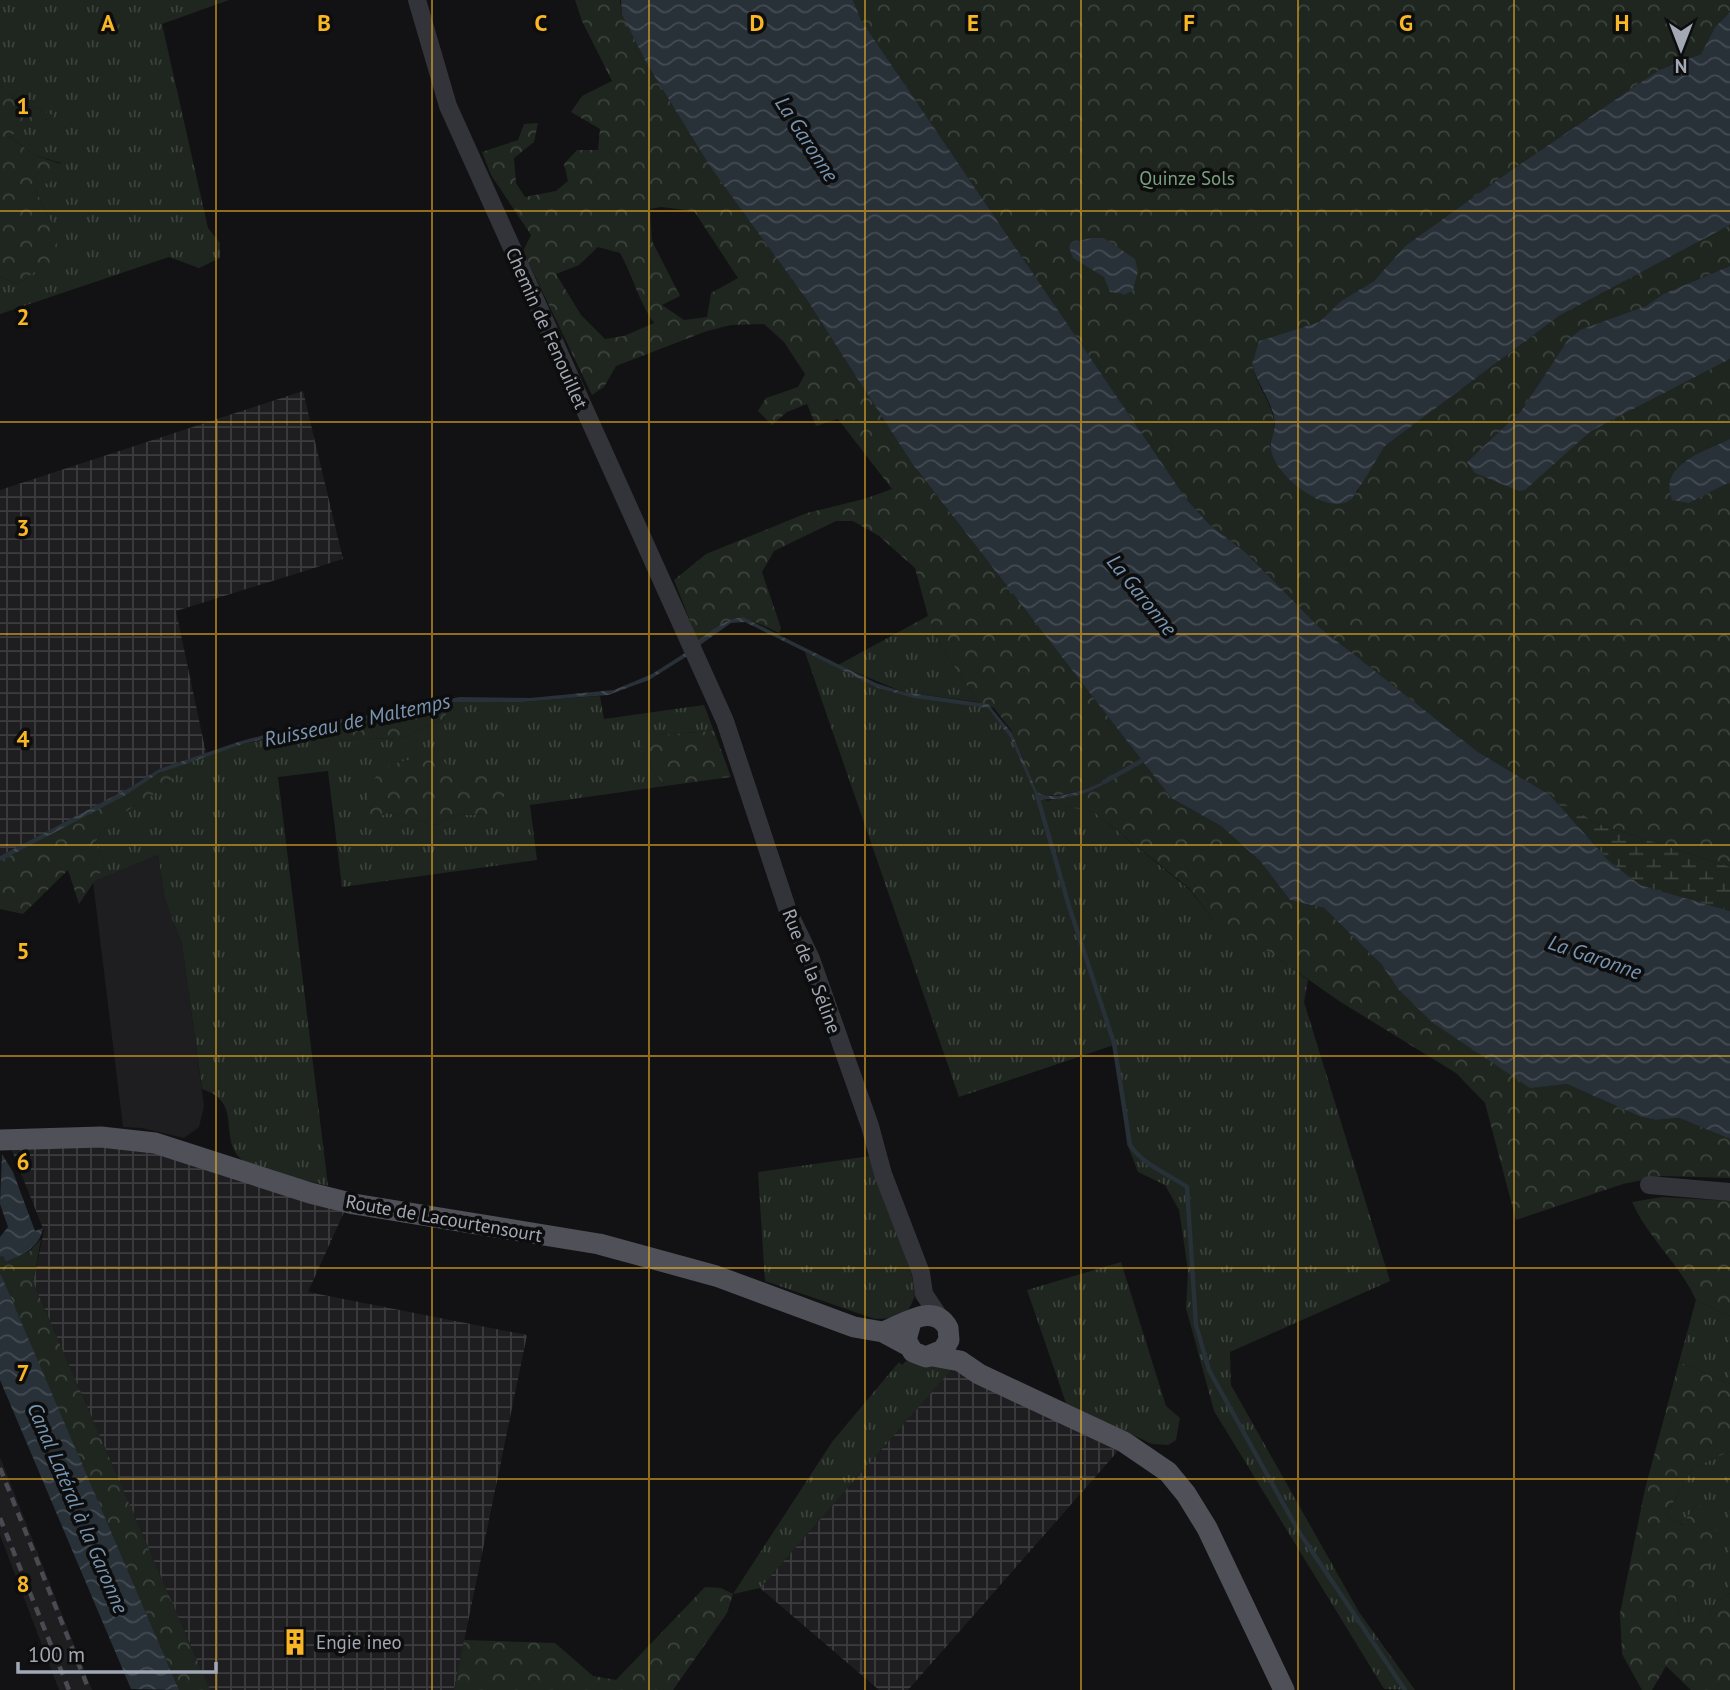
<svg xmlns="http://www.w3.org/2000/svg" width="1730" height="1690" viewBox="0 0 1730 1690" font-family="'PT Sans',sans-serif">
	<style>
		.built { fill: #1e1e21 }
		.industrial { fill: url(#industrial-grid) }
		.grass { fill: url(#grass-tufts); fill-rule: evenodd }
		.forest { fill: url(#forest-crowns); fill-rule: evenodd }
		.wetland { fill: url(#wetland-marsh) }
		.water { fill: url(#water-waves) }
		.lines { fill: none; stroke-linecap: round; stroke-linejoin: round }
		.stream { stroke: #283038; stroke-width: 4.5 }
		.minor { stroke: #333439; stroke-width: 18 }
		.major { stroke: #4f5058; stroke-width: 21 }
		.rail { stroke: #4a4b52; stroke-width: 4.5; stroke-dasharray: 9 7; stroke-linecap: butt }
		.grid { fill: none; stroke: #f9b625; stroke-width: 2; stroke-opacity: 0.55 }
		.labels { text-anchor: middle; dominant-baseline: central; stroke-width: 7; stroke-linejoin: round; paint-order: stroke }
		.park-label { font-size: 19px; fill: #79a17c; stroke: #0d0d0e }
		.street-label { font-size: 19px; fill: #a3a8b5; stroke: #0d0d0e }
		.poi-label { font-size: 19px; fill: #a3a8b5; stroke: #0d0d0e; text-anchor: start }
		.water-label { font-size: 21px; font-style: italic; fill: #7895b2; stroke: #0d0d0e }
		.grid-label { font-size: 23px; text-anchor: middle; font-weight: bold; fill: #f9b625; stroke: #0d0d0e; stroke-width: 7; stroke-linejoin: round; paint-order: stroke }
	</style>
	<defs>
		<pattern id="industrial-grid" width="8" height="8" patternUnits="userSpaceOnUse" patternTransform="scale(1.75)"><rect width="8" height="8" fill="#1e1e21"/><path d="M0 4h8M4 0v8" fill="none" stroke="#3c3c3f"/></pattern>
		<pattern id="grass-tufts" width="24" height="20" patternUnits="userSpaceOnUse" patternTransform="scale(1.75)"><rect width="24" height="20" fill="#1e261f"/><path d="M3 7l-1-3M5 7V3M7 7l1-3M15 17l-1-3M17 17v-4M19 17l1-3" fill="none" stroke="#3c433d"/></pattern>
		<pattern id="forest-crowns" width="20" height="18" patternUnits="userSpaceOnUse" patternTransform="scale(1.75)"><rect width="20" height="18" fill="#1e261f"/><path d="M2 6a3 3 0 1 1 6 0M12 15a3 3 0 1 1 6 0" fill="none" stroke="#3c433d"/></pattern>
		<pattern id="wetland-marsh" width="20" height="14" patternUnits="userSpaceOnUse" patternTransform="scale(1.75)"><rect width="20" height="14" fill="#1e261f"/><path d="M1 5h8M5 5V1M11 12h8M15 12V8" fill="none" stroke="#3c433d"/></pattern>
		<pattern id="water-waves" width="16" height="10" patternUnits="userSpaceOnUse" patternTransform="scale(1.75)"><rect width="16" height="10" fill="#283038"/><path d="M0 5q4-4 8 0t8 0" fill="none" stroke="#444b53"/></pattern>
	</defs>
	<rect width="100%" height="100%" fill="#121214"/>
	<path class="built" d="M158 855 165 900 182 944 204 1106 199 1127 184 1138 142 1128 123 1127 93 882Z
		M0 1457 92 1690H59L0 1535Z"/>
	<path class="industrial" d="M303 391 343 559 176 611 206 753 159 769 131 787 0 856V490Z
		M117 1146 157 1152 345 1210 308 1292 527 1335 454 1690H210L33 1282 44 1231 11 1148Z
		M952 1369 1118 1451 908 1690H879L760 1588Z"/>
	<path class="grass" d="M0 0H229L162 24 208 228 220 243V258L199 268 169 257 0 314V277L19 284 38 269 55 230 33 185 61 163 34 155 8 135 54 116 17 101 0 85Z
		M928 616 942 648 978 702 903 692 838 665Z
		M805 652 891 692 988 708 1011 739 1047 801 1060 798 1065 806 1094 812 1190 890 1213 920 1246 935 1308 980 1304 1002 1390 1281 1230 1352 1231 1385 1359 1612 1415 1690 1384 1689 1214 1411 1186 1308 1188 1270 1179 1210 1165 1185 1138 1172 1127 1144 1114 1045 959 1097Z
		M600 696 604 719 704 705 714 731 656 735 642 755 665 786 530 805 537 860 342 887 328 771 278 777 328 1186C310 1181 258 1172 245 1162 215 1141 246 1103 202 1089L182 944 165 900 158 855 93 882 106 864 95 843C111 810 150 804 173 777L169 768 243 744 337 724V734L343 742C366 734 378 741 398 738 416 735 426 722 444 721L450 702H522ZM457 774H491L488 814 455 815 436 825 388 813Z
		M870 1156 912 1276 915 1296 909 1309 896 1318 875 1319 765 1281 758 1172Z
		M1121 1262 1166 1406 1180 1418 1176 1440 1168 1445 1152 1444 1066 1403 1027 1290Z
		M1696 1300 1730 1316V1384L1679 1362Z
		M906 1361 952 1369 760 1588 733 1594 832 1442 899 1362 902 1365Z
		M1730 1451V1593L1717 1602 1707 1618 1681 1626 1676 1597 1707 1572 1698 1502 1682 1525 1666 1515 1693 1468Z"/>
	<path class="forest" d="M575 0H620L622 15 647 64 711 168 807 300 911 462 1171 798 1221 826 1260 861 1290 900 1324 908 1382 965 1398 989 1530 1087 1567 1084 1641 1117 1656 1120 1679 1118 1730 1139V1178L1662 1176 1623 1184 1516 1220 1485 1103 1456 1073 1339 1001 1246 936 1213 920 1190 889 1094 812 1064 806 1060 798 1096 789 1106 781C1087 788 1056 802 1037 792L1011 730 994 708 978 702 942 648 928 616 915 568 879 536 853 521H836L774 551 762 572 781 628 779 633C742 614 731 614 698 641L674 580 706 554 807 513 864 499 892 489 838 419 816 426 807 404 787 412 772 425 758 411 766 398 798 387 805 374 784 342 764 324 731 325 707 331 616 366 604 387 592 395 523 251 531 235 491 175 482 152 518 140 524 124 538 123 534 142 514 158 516 183 525 197 556 191 568 181 564 164 577 150H598L600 129 571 112 582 96 612 81 582 21ZM661 207 694 211 738 278 711 293 707 317 684 320 662 305 680 296 652 241 650 209ZM598 247 620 253C634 278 637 298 654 323L624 336 605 339 581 315 556 274 579 265Z
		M853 0H1730V12L1715 27 1701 54 1659 70 1510 171 1405 246 1374 281 1341 301 1319 322 1259 341 1252 364C1259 397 1284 410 1270 447L1357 493 1366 472 1385 446 1559 316 1730 225V266L1663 294 1646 306 1567 341 1521 411 1467 462 1519 491 1591 431 1730 359V439L1683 462 1689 503 1730 482V867L1598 824 1478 752 1319 627 1246 553 1209 524 1187 500 861 20Z
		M0 85 17 101 54 116 9 136 34 155 61 164 50 183 33 185 55 230 59 263 38 269 19 284 0 277Z
		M450 702 444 721C426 722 416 735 398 738 377 741 366 734 343 742L337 734V724L393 716Z
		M714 731 731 777 665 786 642 755V740L656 735Z
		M438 756 457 774H491L505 795 488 814 455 815 436 825 388 813 368 821C362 767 391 760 438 756Z
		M169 768 173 777C151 804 111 810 95 843L106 864 79 904 68 870 23 914 0 909V861Z
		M1662 1197 1730 1201V1316L1696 1300C1679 1263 1648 1238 1632 1202Z
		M41 1239 33 1282 210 1690H179L0 1273V1257L3 1256 6 1262 30 1251Z
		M1679 1362 1730 1384V1451L1693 1468 1666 1515 1682 1525 1698 1502 1717 1533 1707 1573 1676 1597 1681 1625 1707 1618 1717 1602 1730 1593V1690H1691L1666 1666 1652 1690H1642L1622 1654 1620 1613 1645 1489Z
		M705 1587 721 1588 733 1594 727 1613 673 1690H454L464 1640 555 1643 593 1676 616 1680Z"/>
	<path class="wetland" d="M1550 795 1598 824 1730 867V911L1640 885 1608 860Z"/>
	<path class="water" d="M621 0H853L861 20 1187 500 1209 524 1246 553 1319 627 1478 752 1550 795 1608 860 1640 885 1730 911V1139L1679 1118 1656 1120 1641 1117 1567 1084 1530 1088 1433 1023 1398 989 1382 965 1324 908 1290 900 1260 861 1221 826 1171 798 911 462 807 300 711 168 647 64 622 15Z
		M1730 12V225L1559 316 1385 446C1377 457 1355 499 1347 502 1323 513 1273 474 1271 449 1270 435 1278 432 1273 413 1268 396 1256 381 1252 364L1259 341 1319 322 1341 301 1374 281 1405 246 1510 171 1659 70 1701 54 1715 27Z
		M1092 238H1104L1135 259 1138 271 1133 290 1126 294 1110 292 1104 277 1073 258 1069 247 1073 242Z
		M1730 266V359L1591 431 1525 490 1519 491 1475 473 1467 462 1521 411 1567 341 1580 330 1646 306 1663 294Z
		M1730 439V482L1689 503 1672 500C1658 464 1704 452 1730 439Z
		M743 617 876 683 903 692 988 704 1012 733 1037 792C1054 803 1089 788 1107 780 1100 793 1051 803 1037 798L1011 739 988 708 914 698 878 688 745 622 731 623 700 645 698 641C711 630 726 619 743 617Z
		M688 651 689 655 649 680 608 695 522 702H450L393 716 317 726 243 744 159 773 124 796 0 861V856L131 787 159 769 238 742 297 726 410 709 459 697 530 698 614 690 652 674Z
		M2 1154 13 1172 35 1231 43 1228C39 1248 24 1254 6 1262L3 1256 0 1257V1237L8 1227 0 1204Z
		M0 1273 2 1277 179 1690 131 1689 0 1380Z"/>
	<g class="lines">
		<path class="stream" d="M1104 782 1145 759
			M1037 795 1068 903 1114 1043 1130 1145C1143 1165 1167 1173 1187 1187L1196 1325 1209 1370 1299 1532 1405 1690"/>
		<path class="minor" d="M417 0 448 106 725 721 788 911 811 959 870 1126 883 1174 921 1273 924 1294 940 1318
			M1649 1185 1730 1192"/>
		<path class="major" d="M0 1140 101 1137 155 1143 310 1193 354 1204 599 1244 716 1276 854 1327 883 1332 909 1346
			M883 1332C904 1325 933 1301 948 1328L949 1340 943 1350 926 1357 913 1352 906 1340 911 1322
			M933 1356 960 1361 979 1374 1124 1442 1168 1472 1186 1494 1207 1528 1284 1690"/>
		<path class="rail" d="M0 1468 89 1690
			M0 1518 69 1690"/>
	</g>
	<path class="grid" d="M216 0V1690M432 0V1690M649 0V1690M865 0V1690M1081 0V1690M1298 0V1690M1514 0V1690M0 211H1730M0 422H1730M0 634H1730M0 845H1730M0 1056H1730M0 1268H1730M0 1479H1730"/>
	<defs>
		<symbol id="building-bare" viewBox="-9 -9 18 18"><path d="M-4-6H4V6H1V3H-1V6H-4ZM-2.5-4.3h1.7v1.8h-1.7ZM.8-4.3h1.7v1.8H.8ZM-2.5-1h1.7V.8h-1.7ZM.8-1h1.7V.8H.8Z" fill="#f9b625" stroke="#0d0d0e" stroke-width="2.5" paint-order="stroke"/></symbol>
	</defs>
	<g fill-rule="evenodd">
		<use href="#building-bare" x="276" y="1623" width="38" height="38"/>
	</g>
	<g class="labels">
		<g class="park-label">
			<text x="1187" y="178">Quinze Sols</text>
		</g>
		<g class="street-label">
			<text transform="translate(547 328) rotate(66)">Chemin de Fenouillet</text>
			<text transform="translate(812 971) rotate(69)">Rue de la Séline</text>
			<text transform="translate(444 1218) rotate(10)">Route de Lacourtensourt</text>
		</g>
		<g class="poi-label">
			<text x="316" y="1642">Engie ineo</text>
		</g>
		<g class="water-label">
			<text transform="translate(807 139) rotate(57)">La Garonne</text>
			<text transform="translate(1142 595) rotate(51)">La Garonne</text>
			<text transform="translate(357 720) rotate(-12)">Ruisseau de Maltemps</text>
			<text transform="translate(1595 957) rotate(19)">La Garonne</text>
			<text transform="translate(78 1508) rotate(67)">Canal Latéral à la Garonne</text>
		</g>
	</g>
	<g class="grid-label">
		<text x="108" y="31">A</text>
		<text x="324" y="31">B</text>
		<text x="541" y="31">C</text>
		<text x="757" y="31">D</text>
		<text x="973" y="31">E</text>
		<text x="1189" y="31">F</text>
		<text x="1406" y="31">G</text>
		<text x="1622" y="31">H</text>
		<text x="23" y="114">1</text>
		<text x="23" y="325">2</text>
		<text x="23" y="536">3</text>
		<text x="23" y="747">4</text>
		<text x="23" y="959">5</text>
		<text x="23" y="1170">6</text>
		<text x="23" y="1381">7</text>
		<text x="23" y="1592">8</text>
	</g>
	<g transform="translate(1681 49) rotate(180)" stroke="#0d0d0e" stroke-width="5" paint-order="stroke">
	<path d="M0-5L12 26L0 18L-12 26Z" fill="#a3a8b5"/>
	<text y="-10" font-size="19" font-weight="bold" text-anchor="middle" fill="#a3a8b5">N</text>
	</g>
	<path d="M18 1662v10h198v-10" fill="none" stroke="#a3a8b5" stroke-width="3.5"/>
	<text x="28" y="1662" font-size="21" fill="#a3a8b5" stroke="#0d0d0e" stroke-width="5" paint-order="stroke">100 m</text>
</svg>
